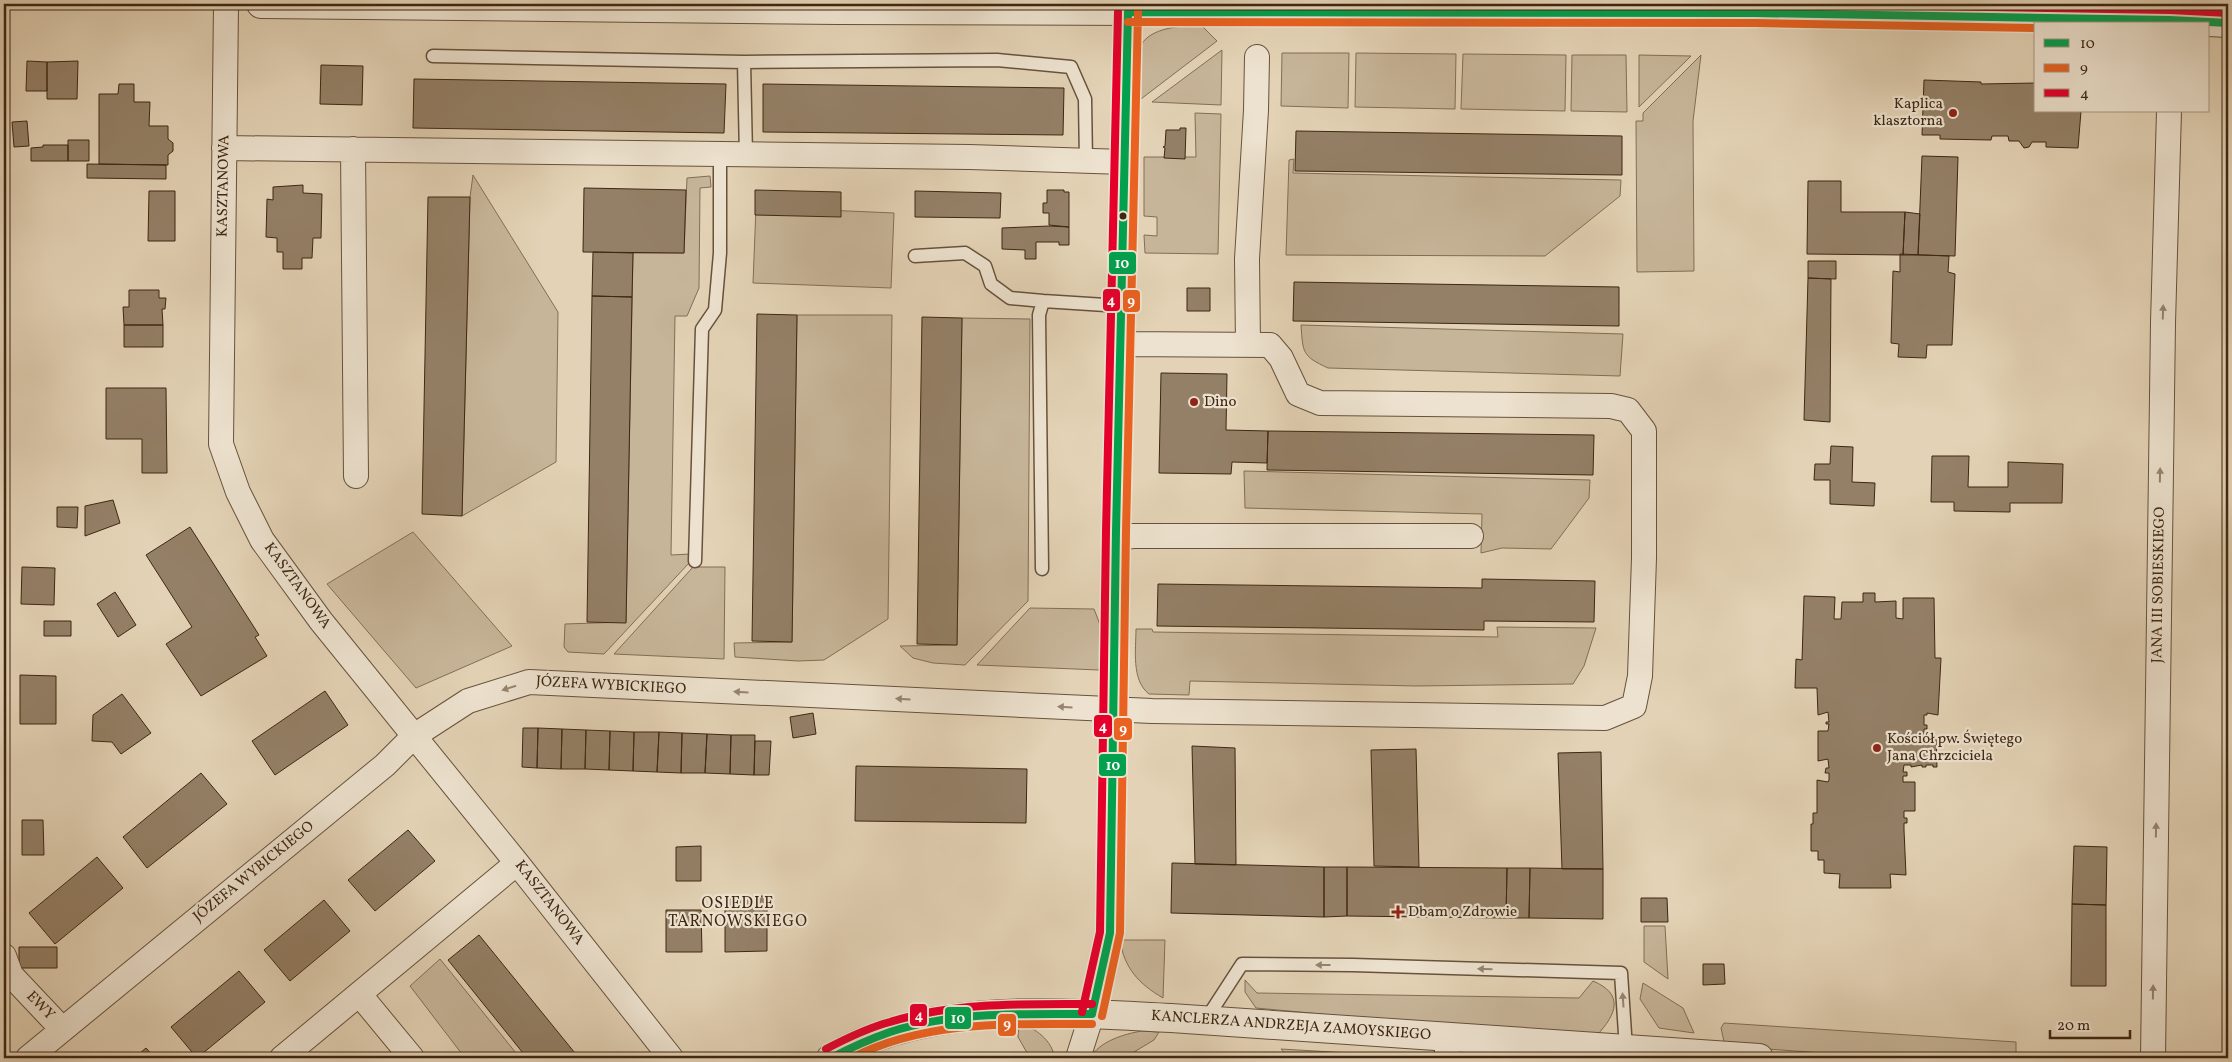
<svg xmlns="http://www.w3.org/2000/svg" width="2232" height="1062" viewBox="0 0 2232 1062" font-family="Vollkorn,serif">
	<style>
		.green { fill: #c7b599; stroke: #826e56 }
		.building { fill: #948067; stroke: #3e2713 }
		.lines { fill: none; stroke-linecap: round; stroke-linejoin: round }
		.service-casing { stroke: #67523c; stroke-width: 15 }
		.minor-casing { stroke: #67523c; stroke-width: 26 }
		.tertiary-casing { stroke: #67523c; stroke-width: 30 }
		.service { stroke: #ede2cf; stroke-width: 12 }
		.minor { stroke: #ede2cf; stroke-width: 24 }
		.tertiary { stroke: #ede2cf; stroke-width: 28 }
		.bus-1-casing { stroke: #ede2cf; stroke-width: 11 }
		.bus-2-casing { stroke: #ede2cf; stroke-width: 11 }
		.bus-3-casing { stroke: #ede2cf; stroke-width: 11 }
		.bus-1 { stroke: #03a04e; stroke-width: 8 }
		.bus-2 { stroke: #e96221; stroke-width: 8 }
		.bus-3 { stroke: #e4002b; stroke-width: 8 }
		.oneway { fill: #968471 }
		.poi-dot { fill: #8f2418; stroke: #ede2cf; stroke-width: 2 }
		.bus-dot { fill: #3e2713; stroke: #ede2cf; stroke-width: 2 }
		.labels { text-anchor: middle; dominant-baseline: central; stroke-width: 4.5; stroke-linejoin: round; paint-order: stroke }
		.poi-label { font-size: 15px; fill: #3e2713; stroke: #ede2cf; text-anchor: start }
		.street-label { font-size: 15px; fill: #3e2713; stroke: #ede2cf }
		.neighbourhood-label { font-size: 16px; letter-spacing: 1px; fill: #3e2713; stroke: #ede2cf }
		.line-badge { stroke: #ede2cf; stroke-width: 2 }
		.badge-label { font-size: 14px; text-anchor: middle; font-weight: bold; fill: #fff }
	</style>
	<rect width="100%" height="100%" fill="#e3d2b5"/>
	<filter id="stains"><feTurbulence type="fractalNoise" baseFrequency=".004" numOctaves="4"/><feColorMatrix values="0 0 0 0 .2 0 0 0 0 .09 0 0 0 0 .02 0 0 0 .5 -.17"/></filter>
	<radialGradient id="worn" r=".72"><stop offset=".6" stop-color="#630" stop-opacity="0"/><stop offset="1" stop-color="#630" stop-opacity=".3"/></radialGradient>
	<path class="green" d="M1201 25 1217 41 1137 102C1137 86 1136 69 1138 54 1142 27 1180 26 1201 25Z
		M1222 50 1221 105 1152 102Z
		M1282 53H1349L1348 108 1281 106Z
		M1356 53 1456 54 1455 109 1355 107Z
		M1463 54 1566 55 1565 111 1461 109Z
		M1572 55H1626L1627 112 1571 111Z
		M1639 55 1691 56 1639 107Z
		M1701 55 1693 121 1694 271 1637 272 1636 121H1643V113Z
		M1195 113 1221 114 1218 254 1145 253 1144 235 1157 236V217L1144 216V157H1196Z
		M1294 159 1293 173 1621 180 1620 196 1545 256 1286 255 1289 160Z
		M473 175 558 312 556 462 462 516 470 197Z
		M710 176 711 187 700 188 699 288 687 316H675L671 555 691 554 690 562 604 654 568 652 564 647 565 624 626 622 633 253H684L687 178Z
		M756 207 894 213 891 288 753 283Z
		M797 315H892L888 619 824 660 798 661 735 657 734 643 792 642Z
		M962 318 1030 319 1028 601 965 665 933 663 913 658 900 646 957 645Z
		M1301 325 1623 334 1620 376 1328 368C1302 356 1303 353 1301 325Z
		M1244 471 1590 480 1589 498 1551 549 1502 548 1481 553 1482 514 1245 508Z
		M413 532 512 646 416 688 327 584Z
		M693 567H725L724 659 614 654Z
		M1030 608 1094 609 1104 635 1099 670 977 665Z
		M1497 627 1596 628 1584 666 1573 684 1416 686 1190 681 1189 695 1149 694C1131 680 1136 649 1136 629H1152L1153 632 1498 637Z
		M1644 926H1665L1668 979 1644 962Z
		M1120 940H1165L1163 998C1139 984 1124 968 1120 940Z
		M440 959 520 1058H465L410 986Z
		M1245 980 1257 993 1579 998 1593 981C1624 994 1617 1014 1597 1035L1397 1021 1256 1008 1245 992Z
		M1643 983 1683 1008 1694 1033 1659 1028 1640 999Z
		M1724 1023 2016 1042V1057L2014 1058H1893L1725 1046 1721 1028Z
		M1019 1024C1034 1026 1054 1042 1054 1058H1030L1018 1037Z
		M1142 1031 1159 1032 1154 1040 1124 1058H1090C1100 1041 1124 1034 1142 1031Z
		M1281 1049 1400 1056 1408 1058H1289Z"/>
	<path class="building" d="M27 61 47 62V91H26Z
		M78 61 77 99H47V62Z
		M321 65 363 66 362 105 320 104Z
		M414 79 726 84 724 133 413 128Z
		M1924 80 1981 82V84L2036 83V111H2081L2078 148 2046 147V142H2032L2029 147 2024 148 2019 141H2009L2008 136H1992L1991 140 1940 139V135H1922Z
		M119 84H134V102H150L149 126H168V139L173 143V151L168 155V165L99 164V94H118Z
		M763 84 1064 88 1063 135 763 132Z
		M2223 92H2228V139H2225V122H2223Z
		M27 121 29 146 14 147 12 122Z
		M1180 128H1186L1185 159 1164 158 1165 148 1163 147 1165 146 1166 130H1180Z
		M1296 131 1622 136V175L1295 171Z
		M68 140H89V161H68Z
		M43 145H68V161H31V148L43 147Z
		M1922 156 1958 157 1955 256 1918 255Z
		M87 164 166 165V179L87 178Z
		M1808 181H1841V212H1905L1903 255 1807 254Z
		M303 185V193L322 194 321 238H313L312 258H302V269H283V252H277V238L266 237 267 199 273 200V187Z
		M2224 186H2228V231H2224Z
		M584 188 686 190 684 253 583 252Z
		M755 190 841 192V217L755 215Z
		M1047 190H1064V192H1069V227L1049 225V213H1043V203H1047Z
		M149 191H175V241H148Z
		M915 191 1001 193 1000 218 915 217Z
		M428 197H470L462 516 422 514Z
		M1905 212 1920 214 1918 255H1903Z
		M1049 226 1069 227V245H1059V242H1036V259H1025V250L1002 249V228Z
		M593 252 633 253 632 297 592 296Z
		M1900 254 1949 256 1948 272 1955 274 1952 345H1927L1926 358 1898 357 1899 344 1891 343 1893 271 1900 272Z
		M1808 261H1836V279L1808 278Z
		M1808 278 1831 279 1830 422 1804 420Z
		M1294 282 1619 287V326L1293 321Z
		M1187 288H1210V311H1187Z
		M129 290H159V298H166L165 309H162L163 325H124L123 307H129Z
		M592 296 632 297 626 623 587 622Z
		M757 314 797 315 792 642 752 641Z
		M922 317 962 318 957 645 917 644Z
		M124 325H163V347H124Z
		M1161 373 1227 374 1226 430 1268 431 1267 463 1232 462 1231 474 1159 473Z
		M106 388H166L167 473H142V439H106Z
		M1268 431 1594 435 1593 475 1267 470Z
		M1831 446 1853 447 1852 482 1875 483 1874 506 1830 504V480H1814L1815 464H1830Z
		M1932 456H1969L1968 487H2008V462L2063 464 2062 503H2010V512L1954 511V502H1931Z
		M113 500 120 523 85 536V506Z
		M57 507H78L77 528 57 527Z
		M190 527 259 635 255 637 267 656 201 696 166 644 192 627 146 555Z
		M22 567 55 568 54 605 21 604Z
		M1482 579 1595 581 1594 622 1484 621V630L1157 626 1158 584 1482 588Z
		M115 592 136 625 118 637 97 604Z
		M1863 593H1875V602L1896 601V618L1903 619V598H1934L1935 658H1941L1938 715 1927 713V715H1924V725H1927V729H1924V736H1936L1937 767H1933V765H1926V767H1922V765L1911 767V765H1904L1903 772H1907V776H1903V782H1915V811H1904V818H1907V823H1904V830L1906 875 1890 874 1891 888H1839L1840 874 1824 873V860H1818V851H1811V824H1813V813H1817V780L1828 782 1829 780V773H1825L1826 768H1829L1828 759 1818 761V731H1828L1829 724H1826V722H1829L1828 712 1818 715 1817 688H1795L1796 659 1802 660 1804 596 1835 597 1834 619H1841L1842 602H1863Z
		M44 621H71V636H44Z
		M20 675 56 676V724H20Z
		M325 691 348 725 275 775 252 741Z
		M122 694 151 733 121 754 112 742 92 741 93 715Z
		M813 713 816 734 793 738 790 717Z
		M523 728H538L537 768 522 767Z
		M538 728 562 729 561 769 537 768Z
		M562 729 586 730 585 769H561Z
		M586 730 610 731 609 770 585 769Z
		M610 731 634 732 633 771 609 770Z
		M634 732H659L657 772 633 771Z
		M659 732 682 733 681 773 657 772Z
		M682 733 707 734 705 773H681Z
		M707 734 731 735 730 774 705 773Z
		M731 735H755L754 775 730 774Z
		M755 741H771L769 775H754Z
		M1192 746 1235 748 1236 865 1195 864Z
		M1416 749 1419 867 1374 866 1371 750Z
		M1601 752 1603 869H1562L1558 753Z
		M856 766 1027 769 1026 823 855 821Z
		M201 773 227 804 147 868 123 837Z
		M22 820H43L44 855H22Z
		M408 830 435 861 375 911 348 880Z
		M701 846V881H676V847Z
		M2074 846 2107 847 2106 905 2072 904Z
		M97 857 123 888 55 944 29 913Z
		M1172 863 1324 867V917L1171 913Z
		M1324 867H1347V916L1324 917Z
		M1347 867 1507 868 1506 918 1347 916Z
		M1507 868H1530L1529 918H1506Z
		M1530 868 1603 869V919L1529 918Z
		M767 896V951L725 952V897Z
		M1641 898H1667L1668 922H1641Z
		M324 900 350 931 290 981 264 950Z
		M2072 904 2106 905V986H2071Z
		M666 910H701L702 952H666Z
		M479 935 579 1058H527L448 960Z
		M19 947H57V968H19Z
		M1703 964H1724L1725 984 1703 985Z
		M239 971 265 1002 197 1058 171 1027Z
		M146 1048 155 1058H134Z"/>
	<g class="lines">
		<defs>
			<path id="service" d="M433 56 744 62 746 156
				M744 62 997 60 1071 67 1085 99 1086 162
				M915 256 965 253 985 266 991 284 1010 298 1043 301
				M695 561 702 329 715 310 720 253V155
				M1042 569 1039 315 1043 301 1121 306
				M1205 1021 1242 964 1353 965 1621 973 1626 1049"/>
			<path id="minor" d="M226 4 221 444 238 492 262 540 321 621 517 863 671 1058
				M224 148 969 157 1124 162
				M353 149 356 476
				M1248 345 1247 259 1256 110 1257 57
				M1116 538 1133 536H1471
				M4 956 11 975 62 1029
				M360 995 412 1058
				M28 1058 385 765 414 736 468 701 529 682 1152 711 1605 718 1634 706 1640 676 1644 558V431L1628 410 1611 406 1320 403 1298 394 1281 358 1270 345 1120 344
				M282 1058 517 863
				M1078 1058 1092 1014 1110 933 1116 531 1128 12
				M1447 1058V1036
				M2153 1058 2163 323 2169 111"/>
			<path id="tertiary" d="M261 4 839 10 1756 13 2170 20 2228 23
				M831 1058C928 1000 1062 1013 1171 1018L1759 1058"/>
		</defs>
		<use href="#service" class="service-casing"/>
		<use href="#minor" class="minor-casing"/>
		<use href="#tertiary" class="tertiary-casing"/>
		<use href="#service" class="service"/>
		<use href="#minor" class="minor"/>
		<use href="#tertiary" class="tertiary"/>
		<defs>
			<path id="bus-1" d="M1128 12 1756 13 2170 20 2228 23
				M1092 1014 1110 933 1116 531 1128 12
				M831 1058C850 1048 870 1039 890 1032 955 1011 1026 1014 1092 1014"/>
			<path id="bus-2" d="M1128 22 1756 23 2036 28
				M1102 1016 1120 933 1126 531 1138 12
				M852 1058C925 1020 1012 1024 1092 1024"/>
			<path id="bus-3" d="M1800 4 2170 10 2228 13
				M1082 1012 1100 932 1106 531 1118 12
				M826 1049C847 1038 867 1028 890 1022 955 1002 1024 1004 1092 1004"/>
		</defs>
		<use href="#bus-1" class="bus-1-casing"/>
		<use href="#bus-2" class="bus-2-casing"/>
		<use href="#bus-3" class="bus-3-casing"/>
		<use href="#bus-1" class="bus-1"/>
		<use href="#bus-2" class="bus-2"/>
		<use href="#bus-3" class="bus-3"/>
	</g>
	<defs><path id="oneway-solid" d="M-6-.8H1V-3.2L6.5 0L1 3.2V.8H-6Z" transform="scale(1.25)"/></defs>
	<g class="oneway">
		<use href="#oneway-solid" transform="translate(2163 312) rotate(-88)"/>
		<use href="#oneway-solid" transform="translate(2160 475) rotate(-89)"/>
		<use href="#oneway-solid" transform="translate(509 688) rotate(163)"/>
		<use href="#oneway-solid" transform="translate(741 692) rotate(-177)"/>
		<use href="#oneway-solid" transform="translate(903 699) rotate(-177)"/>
		<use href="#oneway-solid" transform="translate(1065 707) rotate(-177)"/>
		<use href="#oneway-solid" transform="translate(2156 830) rotate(-89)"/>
		<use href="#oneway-solid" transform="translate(1323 965) rotate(-180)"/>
		<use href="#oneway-solid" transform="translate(1485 969) rotate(-178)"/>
		<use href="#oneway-solid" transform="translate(2153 992) rotate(-89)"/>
		<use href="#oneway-solid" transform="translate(1623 1000) rotate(-94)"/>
	</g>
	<g class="poi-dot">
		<circle cx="1953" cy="113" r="5"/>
		<circle cx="1194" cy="402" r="5"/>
		<circle cx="1877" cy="748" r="5"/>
		<path d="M1395.5 904.5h5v5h5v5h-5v5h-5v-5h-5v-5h5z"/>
	</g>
	<circle class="bus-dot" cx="1123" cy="216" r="4.5"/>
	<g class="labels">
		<g class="poi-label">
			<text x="1943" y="104" text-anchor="end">Kaplica<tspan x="1943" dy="17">klasztorna</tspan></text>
			<text x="1204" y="402">Dino</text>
			<text x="1887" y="739">Kościół pw. Świętego<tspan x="1887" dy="17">Jana Chrzciciela</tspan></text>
			<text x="1408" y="912">Dbam o Zdrowie</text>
		</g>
		<g class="street-label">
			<text transform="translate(224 186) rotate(-89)">KASZTANOWA</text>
			<text transform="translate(2159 585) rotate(-89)">JANA III SOBIESKIEGO</text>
			<text transform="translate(297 586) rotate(54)">KASZTANOWA</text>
			<text transform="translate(611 686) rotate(3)">JÓZEFA WYBICKIEGO</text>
			<text transform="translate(254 872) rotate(-39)">JÓZEFA WYBICKIEGO</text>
			<text transform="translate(549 903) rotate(52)">KASZTANOWA</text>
			<text transform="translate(40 1006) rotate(46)">EWY</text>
			<text transform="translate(1291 1026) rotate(4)">KANCLERZA ANDRZEJA ZAMOYSKIEGO</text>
		</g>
		<g class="neighbourhood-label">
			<text x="738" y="904">OSIEDLE<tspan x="738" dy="18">TARNOWSKIEGO</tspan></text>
		</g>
	</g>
	<g class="line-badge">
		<rect x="1108" y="251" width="29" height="24" rx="5" fill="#03a04e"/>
		<rect x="1102" y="288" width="19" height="24" rx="5" fill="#e4002b"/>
		<rect x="1122" y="289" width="19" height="24" rx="5" fill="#e96221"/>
		<rect x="1093" y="714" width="20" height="24" rx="5" fill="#e4002b"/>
		<rect x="1113" y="717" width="20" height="24" rx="5" fill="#e96221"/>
		<rect x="1098" y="753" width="29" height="24" rx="5" fill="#03a04e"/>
		<rect x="909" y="1003" width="19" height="24" rx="5" fill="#e4002b"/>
		<rect x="944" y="1006" width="28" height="24" rx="5" fill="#03a04e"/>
		<rect x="997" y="1013" width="20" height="24" rx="5" fill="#e96221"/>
	</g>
	<g class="badge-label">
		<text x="1122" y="268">10</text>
		<text x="1111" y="305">4</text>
		<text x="1131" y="306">9</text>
		<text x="1103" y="731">4</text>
		<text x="1123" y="734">9</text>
		<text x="1113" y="770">10</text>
		<text x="919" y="1020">4</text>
		<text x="958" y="1023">10</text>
		<text x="1007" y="1029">9</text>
	</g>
	<rect width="2232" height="1062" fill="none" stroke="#e3d2b5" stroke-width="20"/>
	<rect x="5" y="5" width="2222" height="1052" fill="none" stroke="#3e2713" stroke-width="2.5"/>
	<rect x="10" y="10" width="2212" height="1042" fill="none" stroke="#3e2713"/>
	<rect x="2034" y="22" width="175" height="90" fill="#ede2cf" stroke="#a79784"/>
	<rect x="2044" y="39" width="25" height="8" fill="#03a04e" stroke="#a79784"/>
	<text x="2080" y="48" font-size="15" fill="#3e2713">10</text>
	<rect x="2044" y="64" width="25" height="8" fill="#e96221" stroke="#a79784"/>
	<text x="2080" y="72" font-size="15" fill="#3e2713">9</text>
	<rect x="2044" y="89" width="25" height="8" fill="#e4002b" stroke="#a79784"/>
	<text x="2080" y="98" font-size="15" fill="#3e2713">4</text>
	<path d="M2050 1030v8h80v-8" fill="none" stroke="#3e2713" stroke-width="2.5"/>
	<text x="2057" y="1030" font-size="15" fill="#3e2713" stroke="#ede2cf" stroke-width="4" paint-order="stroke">20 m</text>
	<rect width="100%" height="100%" filter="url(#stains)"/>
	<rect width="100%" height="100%" fill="url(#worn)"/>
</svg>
